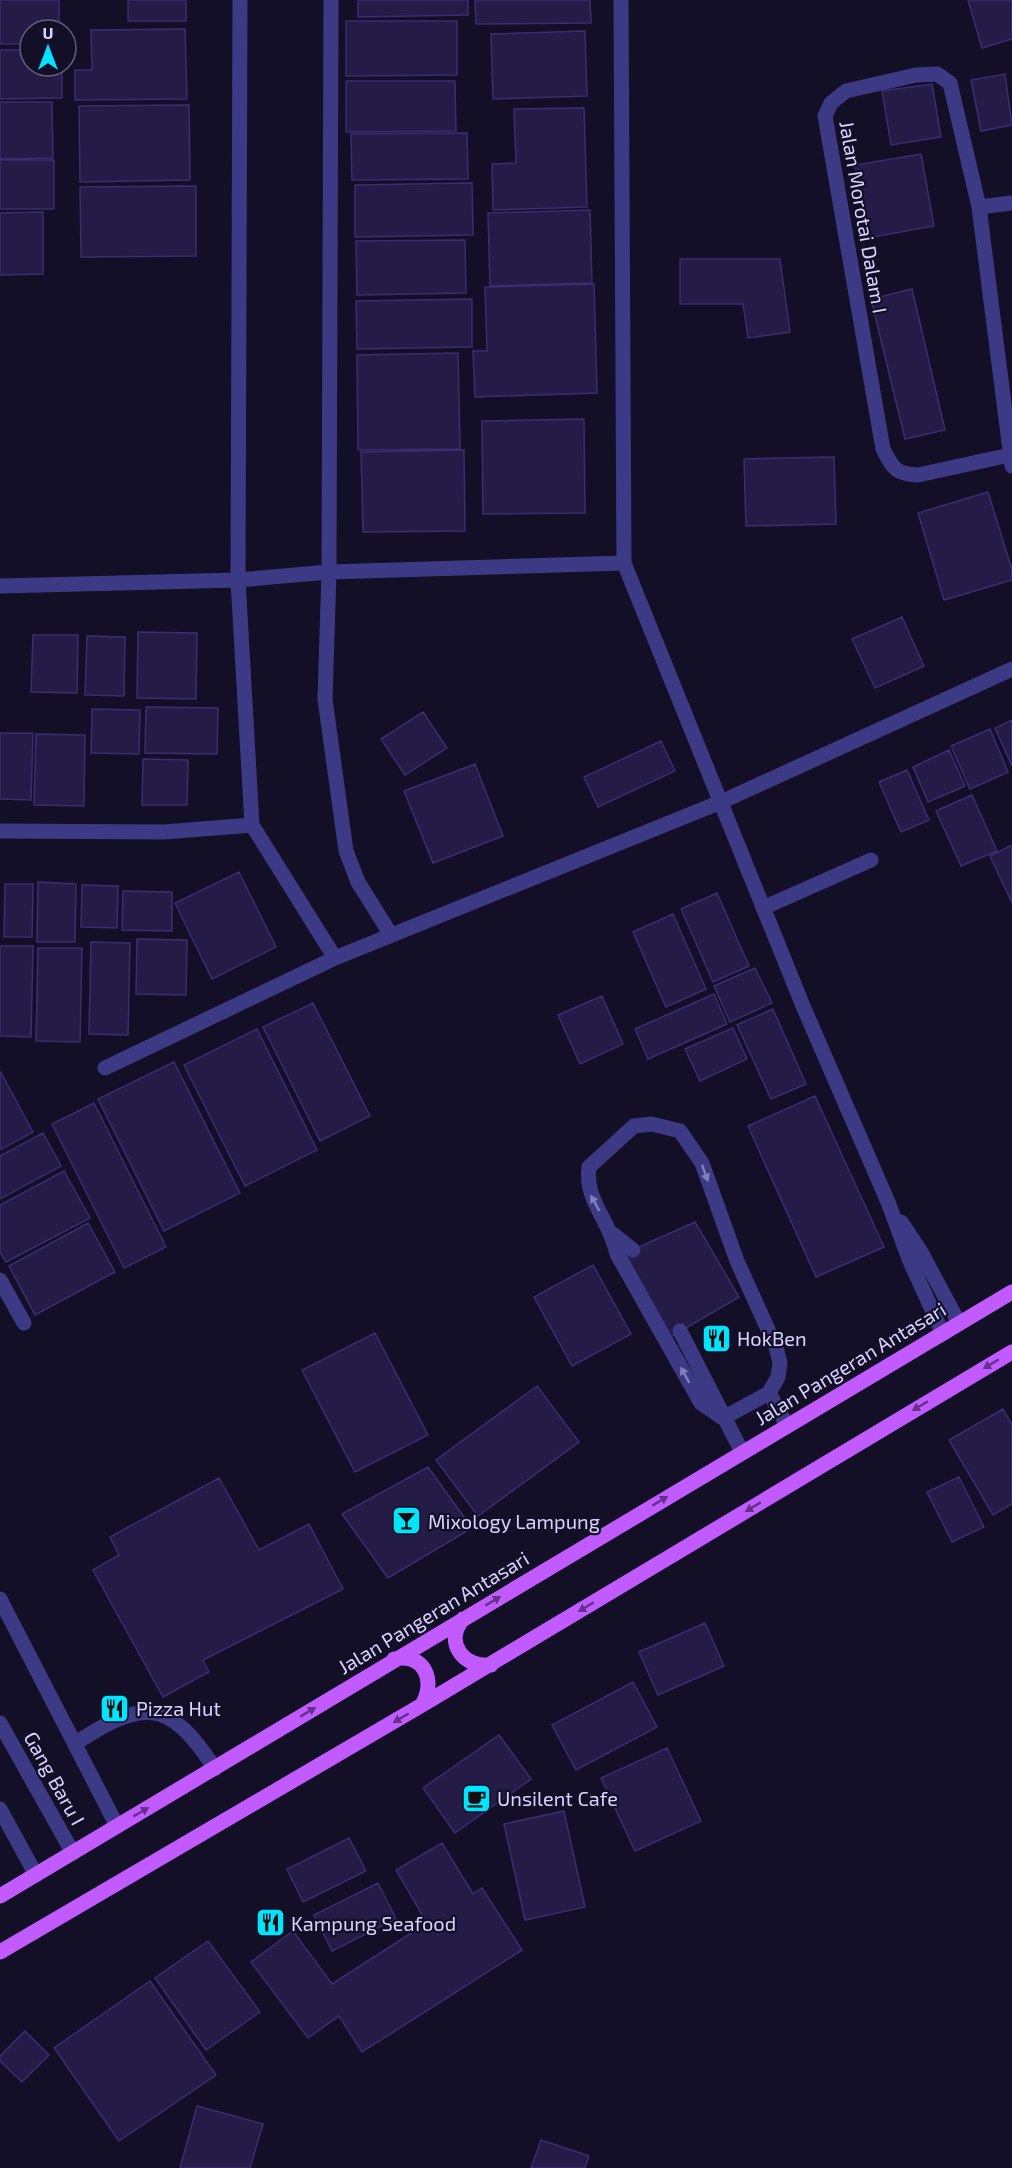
<svg xmlns="http://www.w3.org/2000/svg" width="1012" height="2168" viewBox="0 0 1012 2168" font-family="'Exo 2',sans-serif">
	<style>
		.building { fill: #241b47; stroke: #3b2d73; stroke-width: 1.5 }
		.lines { fill: none; stroke-linecap: round; stroke-linejoin: round }
		.lane { stroke: #3d3a85; stroke-width: 15 }
		.street { stroke: #3d3a85; stroke-width: 15 }
		.primary { stroke: #c25bff; stroke-width: 15 }
		.oneway { fill: #837fbc }
		.oneway2 { fill: #623188 }
		.labels { text-anchor: middle; dominant-baseline: central; stroke-width: 4.5; stroke-linejoin: round; paint-order: stroke }
		.street-label { font-size: 20px; fill: #d9d4ff; stroke: #130f26 }
		.poi-label { font-size: 20px; fill: #d9d4ff; stroke: #130f26; text-anchor: start }
	</style>
	<rect width="100%" height="100%" fill="#130f26"/>
	<path class="building" d="M0 0H59V30H30V44H0Z
		M128 0H186V21H128Z
		M358 0H468V15L358 17Z
		M475 0H590L591 23 476 24Z
		M968 0H1012V39L982 48Z
		M346 21H457V75L346 76Z
		M185 29 187 99 75 100V70H92L91 30Z
		M585 31 587 96 493 99 491 34Z
		M0 50H30V66H62V98L0 99Z
		M1005 74 1012 125 981 131 971 80Z
		M346 81H455L456 131 346 132Z
		M932 84 941 137 891 145 882 91Z
		M0 102H52L53 158 0 159Z
		M189 105 190 180 80 182 79 106Z
		M584 108 587 207 493 210 492 164 516 163 514 109Z
		M467 133 468 179 352 180 351 134Z
		M921 154 934 226 868 238 855 165Z
		M0 160H54V209H0Z
		M472 183 473 235 355 237V185Z
		M196 186V256L81 257 80 187Z
		M590 210 592 283 490 286 488 213Z
		M43 212V274L0 275V213Z
		M465 240 466 293 357 295 356 241Z
		M680 259H780L790 332 748 338 743 304H680Z
		M594 284 597 393 475 397 473 351H487L485 287Z
		M912 289 945 430 905 439 871 299Z
		M472 299V347L357 349 356 301Z
		M458 353 460 449 358 450 357 355Z
		M584 419 585 513 483 514 482 421Z
		M464 450 465 531 363 532 361 452Z
		M834 457 836 524 746 526 744 459Z
		M988 492 1012 570V580L944 600 918 513Z
		M902 617 924 666 875 688 852 639Z
		M138 632 197 633 196 699 137 698Z
		M33 635H78L77 693 31 692Z
		M87 636 125 637 124 696 85 695Z
		M146 707 218 708 217 754 145 753Z
		M92 709 140 710 139 754 91 753Z
		M423 712 447 748 405 775 381 739Z
		M1012 720V766L995 728Z
		M990 729 1008 772 970 789 951 746Z
		M0 733H33L31 800 0 799Z
		M36 734 85 735 84 806 34 805Z
		M661 741 675 771 598 807 584 777Z
		M949 750 965 786 928 802 913 767Z
		M143 759 188 760 187 805H142Z
		M475 764 503 836 433 863 404 791Z
		M907 770 929 820 901 832 879 782Z
		M972 795 997 851 961 866 936 811Z
		M1012 845V903L990 856Z
		M239 872 276 947 212 979 175 903Z
		M38 882 76 884 75 942H37Z
		M5 884H33L32 937H4Z
		M82 885 118 886 117 928 81 927Z
		M123 891 172 892V931L122 930Z
		M717 893 749 966 713 982 681 909Z
		M673 914 706 989 666 1007 633 932Z
		M137 939 187 940 186 995 136 994Z
		M91 942 130 943 128 1035 89 1034Z
		M0 946H33L31 1037 0 1036Z
		M38 948H82L80 1042 36 1041Z
		M755 968 772 1003 730 1022 714 986Z
		M714 994 727 1024 648 1059 635 1029Z
		M602 996 623 1044 580 1064 558 1015Z
		M313 1003 370 1116 320 1141 263 1027Z
		M773 1009 806 1084 771 1099 737 1025Z
		M733 1028 747 1059 700 1081 685 1049Z
		M257 1029 317 1150 245 1186 184 1065Z
		M174 1062 240 1193 164 1231 98 1099Z
		M0 1071 33 1132 0 1150Z
		M815 1096 884 1247 816 1277 748 1126Z
		M94 1103 166 1247 124 1268 52 1124Z
		M43 1133 61 1166 0 1199V1156Z
		M64 1171 90 1218 6 1262 0 1252V1205Z
		M695 1222 739 1297 671 1337 625 1253Z
		M88 1223 115 1272 35 1315 9 1266Z
		M593 1265 631 1334 572 1366 534 1297Z
		M375 1333 428 1435 355 1472 302 1370Z
		M537 1386 579 1442 478 1516 436 1460Z
		M1003 1409 1012 1425V1504L993 1515 949 1440Z
		M428 1467 472 1528 388 1578 342 1514Z
		M959 1477 984 1527 952 1542 927 1492Z
		M219 1478 259 1550 309 1524 343 1589 203 1660 209 1672 163 1697 93 1570 119 1555 110 1537Z
		M705 1623 724 1666 658 1695 639 1652Z
		M633 1682 657 1727 576 1770 552 1725Z
		M499 1735 531 1779 455 1833 423 1788Z
		M667 1748 701 1821 635 1851 601 1778Z
		M564 1811 585 1907 525 1920 504 1824Z
		M349 1838 366 1871 303 1902 287 1869Z
		M442 1843 473 1894 482 1888 522 1950 362 2052 339 2016 308 2038 251 1962 293 1931 332 1984 427 1923 396 1870Z
		M378 1883 396 1919 332 1951 314 1915Z
		M208 1941 260 2012 206 2050 155 1978Z
		M150 1981 216 2075 119 2141 54 2048Z
		M25 2031 49 2055 22 2082 0 2061V2056Z
		M197 2106 263 2124 250 2168H180Z
		M541 2140 589 2156 585 2168H531Z"/>
	<g class="lines">
		<path class="lane" d="M763 908 871 860
			M613 1234 633 1250
			M680 1331 742 1452
			M769 1393 723 1418 701 1403 617 1254C610 1220 584 1200 589 1167L634 1126 652 1124 680 1131 702 1163 737 1261 776 1347 780 1363 778 1377 769 1393 787 1425
			M0 1599 117 1826
			M76 1743C143 1699 169 1698 215 1769
			M0 1809 36 1875"/>
		<path class="street" d="M240 0 238 580 252 825 335 958
			M331 0 329 572 325 699 346 851 358 882 391 935
			M621 0 624 563 803 1006 888 1202 909 1259 943 1334
			M979 207 1012 203
			M1010 455 918 475C895 474 893 468 883 449L825 116 831 103 846 91 916 75 937 74 950 83 979 207 1012 466
			M0 586 238 580 329 572 624 563
			M0 831 164 832 252 825
			M105 1068 335 958 721 802 1012 669
			M901 1222 921 1252 959 1323
			M0 1280 24 1323
			M0 1723 73 1853"/>
		<path class="primary" d="M463 1619C444 1642 463 1668 491 1665
			M394 1659C425 1653 436 1681 422 1705
			M0 1896 1012 1292
			M0 1952 422 1705 1012 1352"/>
	</g>
	<defs><path id="oneway-solid" d="M-6-.8H1V-3.2L6.5 0L1 3.2V.8H-6Z" transform="scale(1.5)"/></defs>
	<g class="oneway">
		<use href="#oneway-solid" transform="translate(705 1173) rotate(70)"/>
		<use href="#oneway-solid" transform="translate(595 1203) rotate(-119)"/>
		<use href="#oneway-solid" transform="translate(685 1375) rotate(-119)"/>
	</g>
	<g class="oneway2">
		<use href="#oneway-solid" transform="translate(991 1364) rotate(150)"/>
		<use href="#oneway-solid" transform="translate(920 1406) rotate(149)"/>
		<use href="#oneway-solid" transform="translate(660 1501) rotate(-31)"/>
		<use href="#oneway-solid" transform="translate(753 1507) rotate(149)"/>
		<use href="#oneway-solid" transform="translate(493 1601) rotate(-31)"/>
		<use href="#oneway-solid" transform="translate(586 1607) rotate(149)"/>
		<use href="#oneway-solid" transform="translate(308 1712) rotate(-31)"/>
		<use href="#oneway-solid" transform="translate(401 1718) rotate(150)"/>
		<use href="#oneway-solid" transform="translate(141 1812) rotate(-30)"/>
	</g>
	<defs>
		<symbol id="restaurant-square" viewBox="-11 -11 22 22"><rect x="-9" y="-9" width="18" height="18" rx="4" fill="#00e5ff" stroke="#130f26"/><path d="M-5-6h1v4h1v-4h1v4h1v-4h1v5L-1.5 .5V6h-2V.5L-5-1ZM5-6V6H3V1.5H1.5Q1.5-4 5-6Z" fill="#111"/></symbol>
		<symbol id="bar-square" viewBox="-11 -11 22 22"><rect x="-9" y="-9" width="18" height="18" rx="4" fill="#00e5ff" stroke="#130f26"/><path d="M-6-5H6L.8 .8V4.5H3.5V6h-7V4.5H-.8V.8Z" fill="#111"/></symbol>
		<symbol id="cafe-square" viewBox="-11 -11 22 22"><rect x="-9" y="-9" width="18" height="18" rx="4" fill="#00e5ff" stroke="#130f26"/><path d="M-5.5-4.5H6V0H3Q3 3.5 0 3.5H-2.5Q-5.5 3.5-5.5 0ZM3-3.2v2h1.7v-2ZM-6 4.5H4V6H-6Z" fill="#111"/></symbol>
	</defs>
	<g fill-rule="evenodd">
		<use href="#restaurant-square" x="700" y="1322" width="33" height="33"/>
		<use href="#bar-square" x="390" y="1504" width="33" height="33"/>
		<use href="#restaurant-square" x="98" y="1692" width="33" height="33"/>
		<use href="#cafe-square" x="460" y="1782" width="33" height="33"/>
		<use href="#restaurant-square" x="254" y="1906" width="33" height="33"/>
	</g>
	<g class="labels">
		<g class="street-label">
			<text transform="translate(864 217) rotate(80)">Jalan Morotai Dalam I</text>
			<text transform="translate(850 1363) rotate(-31)">Jalan Pangeran Antasari</text>
			<text transform="translate(433 1612) rotate(-31)">Jalan Pangeran Antasari</text>
			<text transform="translate(55 1778) rotate(61)">Gang Baru I</text>
		</g>
		<g class="poi-label">
			<text x="737" y="1338">HokBen</text>
			<text x="428" y="1521">Mixology Lampung</text>
			<text x="136" y="1708">Pizza Hut</text>
			<text x="497" y="1798">Unsilent Cafe</text>
			<text x="291" y="1923">Kampung Seafood</text>
		</g>
	</g>
	<g transform="translate(48 48)"><circle r="28" fill="#130f26" stroke="#625e7d" stroke-width="1.5"/>
	<path d="M0-4.5L10 22L0 15L-10 22Z" fill="#00e5ff"/>
	<text y="-9" font-size="16" font-weight="bold" text-anchor="middle" fill="#d9d4ff">U</text>
	</g>
</svg>
